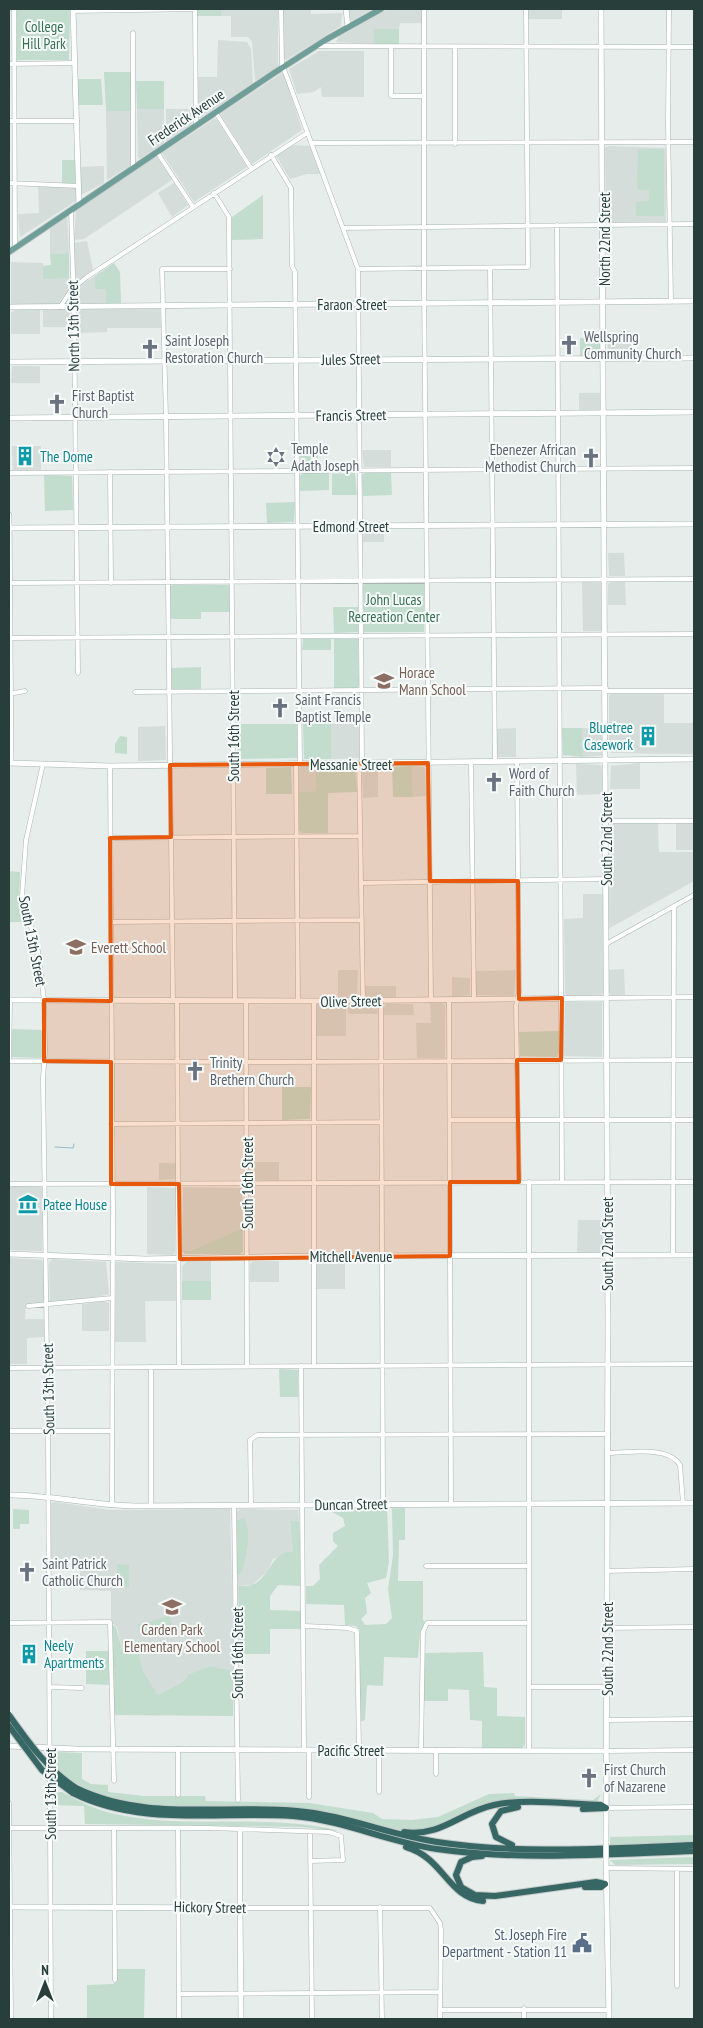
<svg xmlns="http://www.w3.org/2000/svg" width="703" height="2028" viewBox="0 0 703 2028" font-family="'PT Sans Narrow',sans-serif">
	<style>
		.built { fill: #d4ddda }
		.green { fill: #c2dccd }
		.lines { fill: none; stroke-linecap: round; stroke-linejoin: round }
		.stream { stroke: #95bbcb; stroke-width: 1 }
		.street-casing { stroke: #a9b5b3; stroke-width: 5 }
		.secondary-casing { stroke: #a3b5b1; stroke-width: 6 }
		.primary-casing { stroke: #c3c9c8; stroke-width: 7 }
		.highway-casing { stroke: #c3c9c8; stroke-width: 8 }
		.street { stroke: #fff; stroke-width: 4 }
		.secondary { stroke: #fff; stroke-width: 5 }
		.primary { stroke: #709e99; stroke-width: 5.5 }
		.highway { stroke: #366764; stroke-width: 6 }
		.secondary-bridge-casing { stroke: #a3b5b1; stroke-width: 6; stroke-linecap: butt }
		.highway-bridge-casing { stroke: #c3c9c8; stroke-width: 8; stroke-linecap: butt }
		.secondary-bridge { stroke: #fff; stroke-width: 5 }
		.highway-bridge { stroke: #366764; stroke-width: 6 }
		.marked { fill: #e8590c; fill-opacity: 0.2; stroke: #e8590c; stroke-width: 4; stroke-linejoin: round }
		.labels { text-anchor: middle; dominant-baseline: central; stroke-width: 4; stroke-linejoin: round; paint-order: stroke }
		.park-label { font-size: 15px; fill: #357055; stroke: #f6faf9 }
		.street-label { font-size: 15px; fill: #273e3b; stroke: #f6faf9 }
		.worship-label { font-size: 15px; fill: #5b616d; stroke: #f6faf9; text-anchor: start }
		.culture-label { font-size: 15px; fill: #0d838f; stroke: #f6faf9; text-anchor: start }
		.education-label { font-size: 15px; fill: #785e54; stroke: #f6faf9; text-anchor: start }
		.service-label { font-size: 15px; fill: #4e5e75; stroke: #f6faf9; text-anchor: end }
	</style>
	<rect width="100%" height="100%" fill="#e6edeb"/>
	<path class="built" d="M221 9H278V67L255 81 252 42 248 37H231V16H221Z
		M283 9H311V14L342 13 341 26 286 60 284 58Z
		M349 9H373L352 21 349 19Z
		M388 9H422V23H400L399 29H374V44L336 42 338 37Z
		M528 9H562V19H528Z
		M218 40 247 42 251 49 253 84 200 118 197 115V77H217Z
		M319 51H364V97H322L321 87 314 92 297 94 289 69Z
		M282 73 285 75 302 130 252 164 220 114Z
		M137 109H164V143L140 159 138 157Z
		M166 109H191L192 124 166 141Z
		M106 111H131V165L107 180Z
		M214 119 217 120 247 167 194 202 162 153Z
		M291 145 310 146 320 174H307L290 179 276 156Z
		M608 146 667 148 666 222H606L605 148Z
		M154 157 158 158 172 180 84 239 74 240 76 209Z
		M104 166V183L81 195 80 167Z
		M174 183 188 205 172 217 158 193Z
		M38 186 76 187V201L20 237 18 214 39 213Z
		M67 216 69 253 50 254V226Z
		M87 241 93 270 79 280 76 277 74 267V243Z
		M11 262 43 263 44 278H69V289L58 304H11Z
		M95 276V289H106V304L78 303V287Z
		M79 309H160L161 328H107V332L77 333V311Z
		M14 310H40V334H11V313Z
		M43 310H71V327H43Z
		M631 331V355L608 354 607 332Z
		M12 366H40V383H11Z
		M579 393H602L601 410 579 412Z
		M12 446H41V470H13Z
		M362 450H391V467H364Z
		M384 528V542H363L364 529Z
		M608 553H624L625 576H609Z
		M582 582H602L601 631H583Z
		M611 582H625L626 605H608V584Z
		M611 694H664V723H694V754L611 753 609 748V696Z
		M331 724H359V758L331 759Z
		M165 726 166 760 138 761V727Z
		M516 728V757H497L496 729Z
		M582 728H602V755L600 756 583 757Z
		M640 763V789H610L611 766Z
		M576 764 601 765 603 770V794L577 795Z
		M412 766 425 767 426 796 413 797Z
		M301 767H316V791L299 792V769Z
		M365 767H378V797L363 798 362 769Z
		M610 823H658L659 852H694V881L608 929Z
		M676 823H694V850H676Z
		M583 894H604L603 992 601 995 567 996 565 993 564 919 583 918Z
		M624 969 625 995H611L609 992V970Z
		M338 970H358L357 998H338Z
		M516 970 514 996 476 995V971Z
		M452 977 470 978V995L452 997Z
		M365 986H396V998L366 997Z
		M565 1002H602V1057L564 1056Z
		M348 1003H375L378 1014H348Z
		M430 1003H442L445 1005V1058H417L416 1023H431Z
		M317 1004H346V1036H316Z
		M386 1004H413L414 1015H384V1007Z
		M249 1162H279V1181L250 1180Z
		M159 1163H176L175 1179 159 1180Z
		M12 1186 43 1187 42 1251 9 1250V1188Z
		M147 1187 176 1188 175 1252 173 1255 147 1254Z
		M183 1187 242 1188 243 1228 190 1251H182Z
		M578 1220H604L603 1252 577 1253Z
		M9 1258 42 1260 44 1263V1304L26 1305 25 1319H45V1337L27 1338V1364H9Z
		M52 1259 106 1262 109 1294 80 1301 50 1303 49 1263Z
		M188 1261H211V1281H182V1266Z
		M253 1261H279V1282H250V1264Z
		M345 1261V1289H316L317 1262Z
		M116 1262 176 1264V1301H145L146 1342H115Z
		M103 1301 109 1303V1331H82V1304Z
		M55 1502 110 1510 230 1509 234 1671 210 1666 189 1674 184 1681 158 1695 143 1671 139 1654 122 1650 117 1627 111 1622V1591L80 1590V1560L50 1559V1503Z
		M240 1509 298 1510 299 1521 290 1522 293 1552 273 1559 267 1572 252 1585 238 1586 237 1575 242 1573 244 1519 237 1520 236 1512Z"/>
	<path class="green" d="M17 9H70L69 60H17Z
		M197 9H221V16H197Z
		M374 29H399V44H374Z
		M104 72H131V111H106Z
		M78 79H101L103 105H78Z
		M136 81H164V109H137Z
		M638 149H664V216H636V202L649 201V190H639L637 187Z
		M62 160H76L75 184 62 183Z
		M263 195V239L232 240V217Z
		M69 253V278L43 279V266L51 265 50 254Z
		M114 263 120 272 121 303 106 304V289H95V276Z
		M580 338H601V355L580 356Z
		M318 446V468H301L300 447Z
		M303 473H329V490L300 491V476Z
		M355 473 357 495H332V474Z
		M365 473H391L392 495 363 496 362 475Z
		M44 475 72 476 73 510 45 511Z
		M295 502 294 522 267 523 266 503Z
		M366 583 424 584V632H364L363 585Z
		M173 585H229L230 612H201V619H170L169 587Z
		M333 607H358V632L334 633Z
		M303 639H331V650H302Z
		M334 639H358L359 685 357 688H334Z
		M201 667V689H172L171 668Z
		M237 724H297V758L238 759Z
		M303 724H331V759H304Z
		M562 728H582L583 757 563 755Z
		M120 736 127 737V754L115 753V744Z
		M412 766 413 797H393L392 767Z
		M291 767 292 794H266V768Z
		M316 767H355L357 792 328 793V833H301L298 829 299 792 316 791Z
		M9 871 20 872 19 901 26 922H9Z
		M11 1029 42 1030 43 1058 12 1057Z
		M559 1031V1053L557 1057 520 1056 519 1032Z
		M282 1087H311L310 1119 282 1120Z
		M243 1228V1252L240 1254H185L182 1251H190Z
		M182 1281H211V1300H182Z
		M279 1369 298 1370V1397H280Z
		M331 1508H387L389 1562 386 1578 367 1583 371 1593 365 1598 367 1613 361 1619 365 1625 386 1624 392 1618 388 1589 393 1556 392 1508H405V1540H399L398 1581H423V1620L425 1622 420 1632 418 1658 384 1657 383 1686 367 1685 365 1720 360 1722 358 1718 360 1630 356 1626 345 1625 344 1605 306 1604V1586H313L320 1579 319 1565 338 1546 333 1541V1533L345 1526 343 1518 332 1512Z
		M13 1509 29 1510V1524H20V1529H13Z
		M244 1518C253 1534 245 1557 242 1573L237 1575V1520Z
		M290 1521H299L302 1586 278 1585 270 1596V1610L302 1611V1629H270V1654H240L238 1586C243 1586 249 1587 254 1584 271 1576 271 1551 293 1552Z
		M117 1564 129 1565V1587H126L117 1575Z
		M169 1616 172 1624 151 1632 140 1633 137 1625Z
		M112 1625 116 1627 122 1650 139 1654 143 1671 158 1695 184 1681 189 1674 210 1666 234 1671 233 1716 114 1715 113 1685 86 1684V1651H112Z
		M483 1652 484 1687 497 1688V1716L525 1717V1745L522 1748H482V1721L470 1720 469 1690 448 1689V1701H424V1653Z
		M56 1752 82 1753V1779L91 1784 108 1785V1792L144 1796H205L206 1801 309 1803 373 1813 382 1819 412 1820 438 1817 489 1794 514 1793 515 1796 593 1800 601 1794 597 1802 504 1801 431 1830 410 1832 310 1809 150 1805C109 1800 85 1792 52 1767L53 1755Z
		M62 1792C79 1801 96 1810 115 1814 186 1830 263 1813 337 1830L336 1831 302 1827 85 1824 84 1806 53 1805 52 1793Z
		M694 1835V1842L610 1845V1837Z
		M694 1857V1864L615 1865 610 1860Z
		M116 1969H145L144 2019H87V1985L113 1984 116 1982Z"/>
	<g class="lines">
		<path class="stream" d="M55 1147 73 1148 74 1144"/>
		<defs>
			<path id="street" d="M14 9 15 247
				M195 9 196 126
				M281 9 282 64 358 269 362 763
				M424 9V287L431 1000
				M669 9 668 125 671 301
				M73 11 195 9
				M133 33V168
				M319 46 694 47
				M391 46V96H424
				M9 64 74 63
				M216 113 251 168
				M9 121H77
				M311 143 694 142
				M455 144V47
				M157 152 193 207
				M271 155 291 188 292 266 295 272 300 764
				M9 183 79 186
				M214 193 229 217V232L235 1001
				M71 210 74 307 78 673
				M557 225 562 1182
				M343 228 694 224
				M490 268 495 761
				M358 269 528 267 526 9
				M60 307 72 289 87 277 307 133
				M110 472 111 583
				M9 473 694 468
				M9 583 694 579
				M9 638 694 634
				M606 691H694
				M135 692 606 688
				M9 694 25 691
				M517 761 519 992 516 1006 519 1182
				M471 762 474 999
				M359 763 363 1001
				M43 764 26 840 22 896 38 951 44 1000 45 1051 43 1078 48 1431 51 2019
				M296 764 298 1001
				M110 766 113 1219 112 1505
				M606 821H694
				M110 838 360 836
				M362 883 606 879
				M111 922 362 920
				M606 944 694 895
				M606 998 694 997
				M449 999 451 1503
				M381 1000 383 1503
				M173 1001 166 418 162 269H230
				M246 1001 247 1366
				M314 1001V1366
				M177 1002 179 1367
				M9 1060 10 1000
				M9 1061 280 1062 694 1060
				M450 1120H694
				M111 1124 381 1122
				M529 1182V1751
				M9 1184 694 1182
				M673 1255 674 907
				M28 1306 112 1298
				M301 1366 304 1750
				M151 1367V1506
				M9 1368 694 1364
				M9 1431H112
				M608 1453C628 1453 668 1445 680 1465L683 1503
				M251 1505 250 1440 257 1435 608 1434
				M234 1506 238 1800
				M426 1566H529
				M607 1571 694 1569
				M9 1623 110 1622 114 1781
				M305 1626 348 1628 357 1631 359 1750
				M607 1628 694 1627
				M50 1687 82 1688
				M529 1687H607
				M607 1720 694 1719
				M178 1749V1795
				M421 1750 423 1632 427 1623H529
				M436 1750V1774
				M607 1751 694 1750
				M379 1792V1750
				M309 1797V1750
				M9 1803 11 2019
				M606 1808 694 1807
				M9 1828H208L329 1832 341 1836 343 1860 310 1861
				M114 1828 115 1980
				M178 1828 179 2019
				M240 1829V1908H430L440 1923 441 1930 440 2019
				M310 1832 312 2019
				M606 1868 694 1869
				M677 1869V1986
				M380 1907 382 2019
				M179 1994 440 1992
				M524 2008V2019
				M440 2010H609"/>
			<path id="secondary" d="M73 9 79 204
				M346 9 348 27
				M601 9 608 1322 606 1843
				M9 307 694 301
				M9 362 694 358
				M9 418 694 412
				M9 515 11 763
				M9 528 694 524
				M9 763 110 766 694 759
				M9 1000 314 1001 606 998
				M9 1254 145 1259 315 1256 694 1255
				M9 1495C51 1495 92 1505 135 1506L694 1503
				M9 1746 76 1749 607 1751
				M606 1859 609 2019
				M9 1907 240 1908 241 2019"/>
			<path id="primary" d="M9 252 274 73 327 39 381 9"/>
			<path id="highway" d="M76 1788C145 1822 223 1804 297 1811 345 1815 389 1835 437 1842 522 1855 609 1848 694 1845
				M73 1793C141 1827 220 1811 293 1816 343 1820 388 1842 437 1849 522 1861 609 1854 694 1851
				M583 1809 606 1808
				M404 1832C442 1837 460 1812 494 1805 525 1798 568 1804 601 1805L606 1808
				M512 1845 496 1837 492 1824 501 1811 518 1807
				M406 1847C444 1858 448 1898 483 1901
				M482 1856 472 1857 461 1862 456 1875 461 1887 475 1895 495 1896 596 1882 605 1884
				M585 1887H601L605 1884"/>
		</defs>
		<use href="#street" class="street-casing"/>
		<use href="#secondary" class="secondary-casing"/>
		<use href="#primary" class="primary-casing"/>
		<use href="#highway" class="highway-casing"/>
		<use href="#street" class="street"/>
		<use href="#secondary" class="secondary"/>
		<use href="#primary" class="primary"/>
		<use href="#highway" class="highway"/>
		<defs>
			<path id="secondary-bridge" d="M606 1843V1859"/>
			<path id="highway-bridge" d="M9 1715C29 1743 47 1769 76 1788
				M9 1726 42 1770 73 1793"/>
		</defs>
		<use href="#secondary-bridge" class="secondary-bridge-casing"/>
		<use href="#highway-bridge" class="highway-bridge-casing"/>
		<use href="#secondary-bridge" class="secondary-bridge"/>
		<use href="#highway-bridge" class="highway-bridge"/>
	</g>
	<path class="marked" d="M428 763 430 881H518L519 999 562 998 561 1060H517L519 1182H450V1256L180 1259 179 1184H111V1062L44 1061V1000L111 1001 110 838 171 837 170 765Z"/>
	<defs>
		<symbol id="church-bare" viewBox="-9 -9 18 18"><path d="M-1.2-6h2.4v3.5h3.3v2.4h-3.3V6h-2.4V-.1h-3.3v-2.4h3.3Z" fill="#6b7280" stroke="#f6faf9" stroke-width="2.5" paint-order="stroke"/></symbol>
		<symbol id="building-bare" viewBox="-9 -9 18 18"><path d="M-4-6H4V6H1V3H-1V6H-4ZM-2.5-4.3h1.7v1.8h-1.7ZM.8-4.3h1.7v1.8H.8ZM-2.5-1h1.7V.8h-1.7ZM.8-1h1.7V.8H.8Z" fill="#0f9aa8" stroke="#f6faf9" stroke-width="2.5" paint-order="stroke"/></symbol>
		<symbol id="synagogue-bare" viewBox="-9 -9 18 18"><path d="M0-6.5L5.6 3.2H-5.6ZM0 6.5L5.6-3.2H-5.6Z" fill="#6b7280" stroke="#f6faf9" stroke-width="2.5" paint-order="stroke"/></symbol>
		<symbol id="school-bare" viewBox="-9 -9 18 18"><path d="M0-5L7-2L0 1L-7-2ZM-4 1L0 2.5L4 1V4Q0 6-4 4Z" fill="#8d6e63" stroke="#f6faf9" stroke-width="2.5" paint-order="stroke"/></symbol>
		<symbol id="museum-bare" viewBox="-9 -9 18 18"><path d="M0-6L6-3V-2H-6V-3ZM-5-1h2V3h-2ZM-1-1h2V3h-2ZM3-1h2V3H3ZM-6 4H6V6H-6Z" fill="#0f9aa8" stroke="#f6faf9" stroke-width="2.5" paint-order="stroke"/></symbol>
		<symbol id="civic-bare" viewBox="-9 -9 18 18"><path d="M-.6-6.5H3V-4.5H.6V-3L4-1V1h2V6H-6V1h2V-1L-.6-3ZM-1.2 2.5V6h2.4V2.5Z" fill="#5c6f8a" stroke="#f6faf9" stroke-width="2.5" paint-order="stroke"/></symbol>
	</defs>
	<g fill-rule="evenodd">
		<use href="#church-bare" x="555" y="331" width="28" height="28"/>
		<use href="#church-bare" x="136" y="335" width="28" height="28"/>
		<use href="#church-bare" x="43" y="390" width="28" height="28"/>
		<use href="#building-bare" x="11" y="442" width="28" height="28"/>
		<use href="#synagogue-bare" x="262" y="443" width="28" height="28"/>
		<use href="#church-bare" x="577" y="444" width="28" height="28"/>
		<use href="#school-bare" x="370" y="667" width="28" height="28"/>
		<use href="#church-bare" x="266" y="694" width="28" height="28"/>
		<use href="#building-bare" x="634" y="722" width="28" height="28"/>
		<use href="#church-bare" x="480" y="768" width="28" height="28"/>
		<use href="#school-bare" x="62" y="933" width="28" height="28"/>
		<use href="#church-bare" x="181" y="1057" width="28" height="28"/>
		<use href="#museum-bare" x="14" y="1190" width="28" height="28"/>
		<use href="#church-bare" x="13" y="1558" width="28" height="28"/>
		<use href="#school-bare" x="158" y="1593" width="28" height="28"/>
		<use href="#building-bare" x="15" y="1640" width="28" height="28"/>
		<use href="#church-bare" x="575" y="1764" width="28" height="28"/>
		<use href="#civic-bare" x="568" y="1929" width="28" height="28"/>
	</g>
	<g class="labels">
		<g class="park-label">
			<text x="44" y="26">College<tspan x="44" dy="17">Hill Park</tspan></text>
			<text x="394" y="599">John Lucas<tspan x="394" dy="17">Recreation Center</tspan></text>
		</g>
		<g class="street-label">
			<text transform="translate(186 117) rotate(-34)">Frederick Avenue</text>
			<text transform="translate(604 239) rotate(-90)">North 22nd Street</text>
			<text x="352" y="304">Faraon Street</text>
			<text transform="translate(73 326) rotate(-91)">North 13th Street</text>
			<text transform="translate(351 359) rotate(-1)">Jules Street</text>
			<text transform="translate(351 415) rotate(-1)">Francis Street</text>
			<text x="351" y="526">Edmond Street</text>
			<text transform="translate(233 736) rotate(-90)">South 16th Street</text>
			<text x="351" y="764">Messanie Street</text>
			<text transform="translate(606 839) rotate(-90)">South 22nd Street</text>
			<text transform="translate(33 941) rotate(79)">South 13th Street</text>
			<text transform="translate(351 1001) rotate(-1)">Olive Street</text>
			<text transform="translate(247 1183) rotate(-90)">South 16th Street</text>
			<text transform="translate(607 1244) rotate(-90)">South 22nd Street</text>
			<text x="351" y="1256">Mitchell Avenue</text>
			<text transform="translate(48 1389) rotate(-91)">South 13th Street</text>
			<text transform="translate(351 1504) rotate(-1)">Duncan Street</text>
			<text transform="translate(607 1649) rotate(-90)">South 22nd Street</text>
			<text transform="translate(237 1653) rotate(-90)">South 16th Street</text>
			<text x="351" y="1750">Pacific Street</text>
			<text transform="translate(50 1794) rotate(-90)">South 13th Street</text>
			<text transform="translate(210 1907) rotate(1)">Hickory Street</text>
		</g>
		<g class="worship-label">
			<text x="584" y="336">Wellspring<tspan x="584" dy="17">Community Church</tspan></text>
			<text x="165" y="340">Saint Joseph<tspan x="165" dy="17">Restoration Church</tspan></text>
			<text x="72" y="395">First Baptist<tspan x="72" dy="17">Church</tspan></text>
			<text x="291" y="448">Temple<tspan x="291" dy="17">Adath Joseph</tspan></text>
			<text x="576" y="449" text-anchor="end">Ebenezer African<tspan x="576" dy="17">Methodist Church</tspan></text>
			<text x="295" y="699">Saint Francis<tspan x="295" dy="17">Baptist Temple</tspan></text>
			<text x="509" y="773">Word of<tspan x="509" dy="17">Faith Church</tspan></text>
			<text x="210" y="1062">Trinity<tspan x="210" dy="17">Brethern Church</tspan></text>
			<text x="42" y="1563">Saint Patrick<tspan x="42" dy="17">Catholic Church</tspan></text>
			<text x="604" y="1769">First Church<tspan x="604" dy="17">of Nazarene</tspan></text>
		</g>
		<g class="culture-label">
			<text x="40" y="456">The Dome</text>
			<text x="633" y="727" text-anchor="end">Bluetree<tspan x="633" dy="17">Casework</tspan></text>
			<text x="43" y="1204">Patee House</text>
			<text x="44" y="1645">Neely<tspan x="44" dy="17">Apartments</tspan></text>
		</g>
		<g class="education-label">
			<text x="399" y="672">Horace<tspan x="399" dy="17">Mann School</tspan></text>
			<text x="91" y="947">Everett School</text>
			<text x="172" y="1629" text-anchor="middle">Carden Park<tspan x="172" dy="17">Elementary School</tspan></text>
		</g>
		<g class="service-label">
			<text x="567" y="1934">St. Joseph Fire<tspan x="567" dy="17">Department - Station 11</tspan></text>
		</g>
	</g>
	<rect width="703" height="2028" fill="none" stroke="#273e3b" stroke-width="20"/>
	<g transform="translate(45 1983)" stroke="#f6faf9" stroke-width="4" paint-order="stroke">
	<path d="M0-4L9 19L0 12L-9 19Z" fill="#273e3b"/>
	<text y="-8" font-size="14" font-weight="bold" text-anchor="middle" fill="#273e3b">N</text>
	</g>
</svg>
